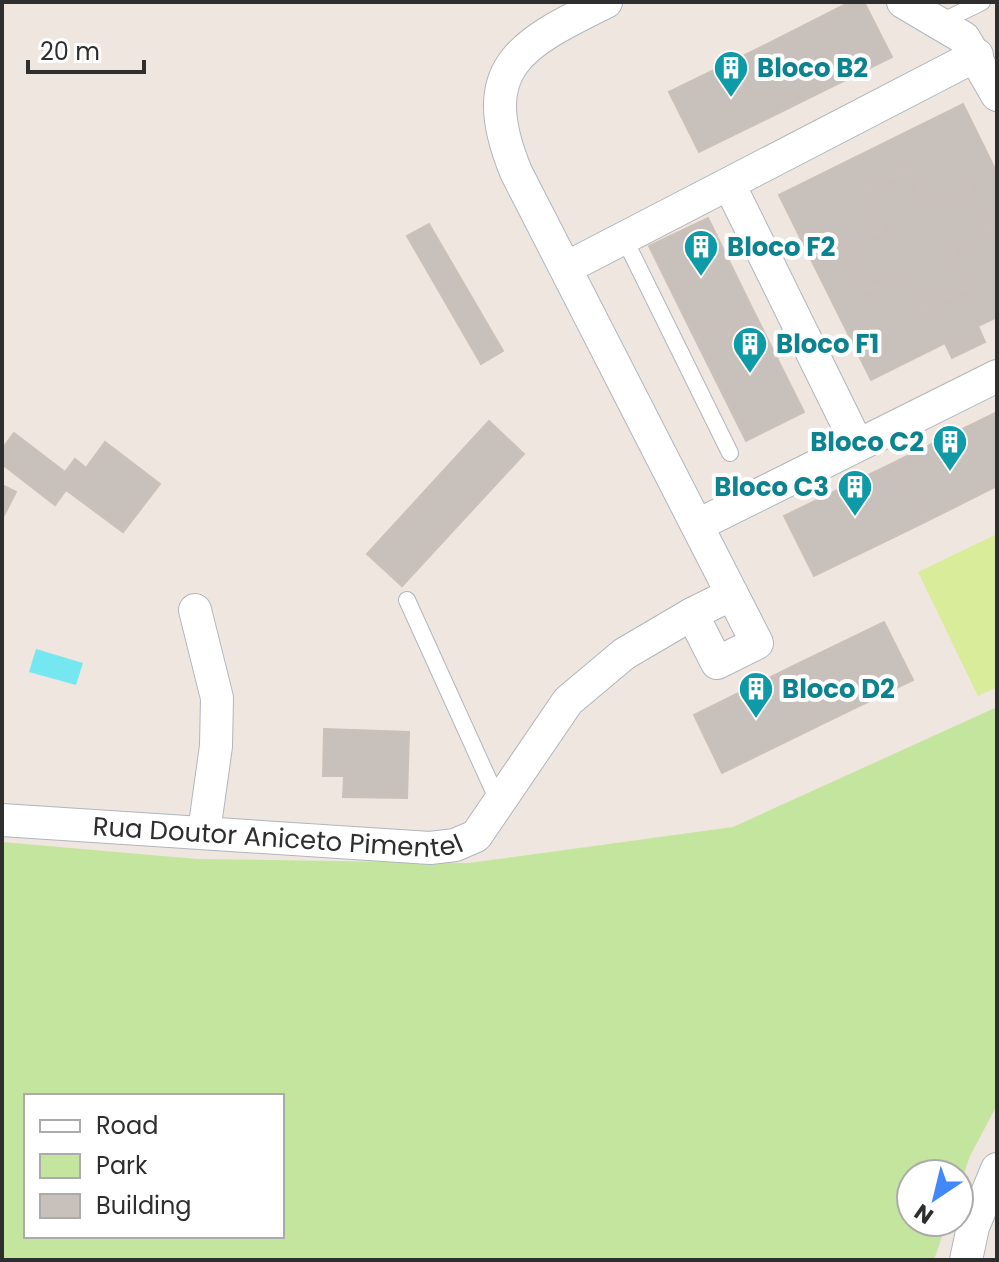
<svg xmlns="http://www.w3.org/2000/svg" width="999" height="1262" viewBox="0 0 999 1262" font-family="Poppins,sans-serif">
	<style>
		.green { fill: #c4e59d; fill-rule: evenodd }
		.pitch { fill: #d9ec99 }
		.water { fill: #74e7f0 }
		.building { fill: #c8c1bb; stroke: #cbc1b9; stroke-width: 2 }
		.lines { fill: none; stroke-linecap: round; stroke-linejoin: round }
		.service-casing { stroke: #b0b6be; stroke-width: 18 }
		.minor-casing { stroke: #b0b6be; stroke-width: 34 }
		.service { stroke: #fff; stroke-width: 16 }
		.minor { stroke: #fff; stroke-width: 32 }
		.labels { text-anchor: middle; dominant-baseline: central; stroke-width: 8; stroke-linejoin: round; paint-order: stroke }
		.culture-label { font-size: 26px; font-weight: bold; fill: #0d838f; stroke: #fff; text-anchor: start }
		.street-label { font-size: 26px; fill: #2e2e2e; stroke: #fff }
	</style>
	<rect width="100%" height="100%" fill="#efe6e0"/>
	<path class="green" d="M997 707V1105L970 1156 959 1187V1174H911V1222H947L934 1260H2V842L197 859 469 863 733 827ZM26 1096H282V1236H26Z"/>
	<path class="pitch" d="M997 534V687L978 696 918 572Z"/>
	<path class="water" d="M36 649 83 663 76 685 29 672Z"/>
	<path class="building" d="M850 2H864L892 57 793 106 763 46Z
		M763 46 793 106 699 152 669 92Z
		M963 104 997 173V317L978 326 985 342 952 358 945 343 871 380 779 195Z
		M908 169 928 207 968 186 991 229 951 249 970 286 924 310 905 273 868 291 846 248 883 229 864 191Z
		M708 218 753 310 695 339 649 246Z
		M429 224 503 351 481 364 407 236Z
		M753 310 804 412 746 441 695 339Z
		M997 412V486L927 521 897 461Z
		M489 421 524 454 402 586 367 554Z
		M14 433 65 472 75 459 86 468 105 442 160 484 123 532 66 490 55 505 2 464V449Z
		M897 461 927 521 814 576 784 516Z
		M2 485 16 492 2 519Z
		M884 622 913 680 818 726 789 668Z
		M789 668 818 726 722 773 694 715Z
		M324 729 409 732 407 798 343 797 344 776H323Z"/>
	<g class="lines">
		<defs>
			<path id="service" d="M939 23 982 2
				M624 238 730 453
				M407 600 500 805"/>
			<g id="minor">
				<path d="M606 2C521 44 473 67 516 172L732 594"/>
				<path d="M903 2 964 38 997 95"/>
				<path d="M729 184 857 444"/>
				<path d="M566 268 977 55"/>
				<path d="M698 525 997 376"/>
				<path d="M732 594 757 643 717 663 692 614Z"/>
				<path d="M195 610 217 698 216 746 204 832"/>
				<path id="s1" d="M2 820 430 848 455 845 476 836 568 701 624 654 692 614"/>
				<path d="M966 1260 973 1227 997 1169"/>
			</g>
		</defs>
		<use href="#service" class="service-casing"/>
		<use href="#minor" class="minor-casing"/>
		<use href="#service" class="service"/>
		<use href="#minor" class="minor"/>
	</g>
	<defs>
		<symbol id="building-pin" viewBox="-11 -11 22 30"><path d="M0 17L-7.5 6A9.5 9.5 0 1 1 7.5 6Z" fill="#0f9aa8" stroke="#fff"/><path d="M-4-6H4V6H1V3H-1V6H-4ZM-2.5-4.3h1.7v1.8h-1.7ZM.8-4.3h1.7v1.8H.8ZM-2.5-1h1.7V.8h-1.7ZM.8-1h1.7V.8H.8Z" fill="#fff"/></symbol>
	</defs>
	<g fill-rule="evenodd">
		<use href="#building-pin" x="711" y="48" width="40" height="54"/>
		<use href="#building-pin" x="681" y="227" width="40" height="54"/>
		<use href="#building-pin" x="730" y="324" width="40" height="54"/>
		<use href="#building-pin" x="930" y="422" width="40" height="54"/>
		<use href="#building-pin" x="835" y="467" width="40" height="54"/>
		<use href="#building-pin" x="736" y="669" width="40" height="54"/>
	</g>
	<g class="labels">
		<g class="culture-label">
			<text x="757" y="68">Bloco B2</text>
			<text x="727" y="247">Bloco F2</text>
			<text x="776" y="344">Bloco F1</text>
			<text x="924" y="442" text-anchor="end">Bloco C2</text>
			<text x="829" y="487" text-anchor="end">Bloco C3</text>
			<text x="782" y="689">Bloco D2</text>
		</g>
		<g class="street-label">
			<text stroke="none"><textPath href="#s1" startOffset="276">Rua Doutor Aniceto Pimentel</textPath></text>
		</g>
	</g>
	<rect width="999" height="1262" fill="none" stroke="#2e2e2e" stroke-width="8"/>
	<rect x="24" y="1094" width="260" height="144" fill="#ffffff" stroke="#ababab" stroke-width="2"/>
	<rect x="40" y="1120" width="40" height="12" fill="#ffffff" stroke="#ababab" stroke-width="2"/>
	<text x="96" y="1134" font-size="24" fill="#2e2e2e">Road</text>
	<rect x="40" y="1154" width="40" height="24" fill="#c4e59d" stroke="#ababab" stroke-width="2"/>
	<text x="96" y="1174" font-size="24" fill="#2e2e2e">Park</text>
	<rect x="40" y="1194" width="40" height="24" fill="#c8c1bb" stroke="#ababab" stroke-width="2"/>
	<text x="96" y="1214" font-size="24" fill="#2e2e2e">Building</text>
	<g transform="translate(935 1198) rotate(215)"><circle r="38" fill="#ffffff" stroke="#ababab" stroke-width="2"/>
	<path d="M0-6L14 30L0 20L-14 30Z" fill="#4188fb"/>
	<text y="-12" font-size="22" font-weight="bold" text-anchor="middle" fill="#2e2e2e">N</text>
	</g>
	<path d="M28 60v12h116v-12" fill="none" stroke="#2e2e2e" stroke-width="4"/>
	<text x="40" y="60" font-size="24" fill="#2e2e2e" stroke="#ffffff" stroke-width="6" paint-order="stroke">20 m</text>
</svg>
